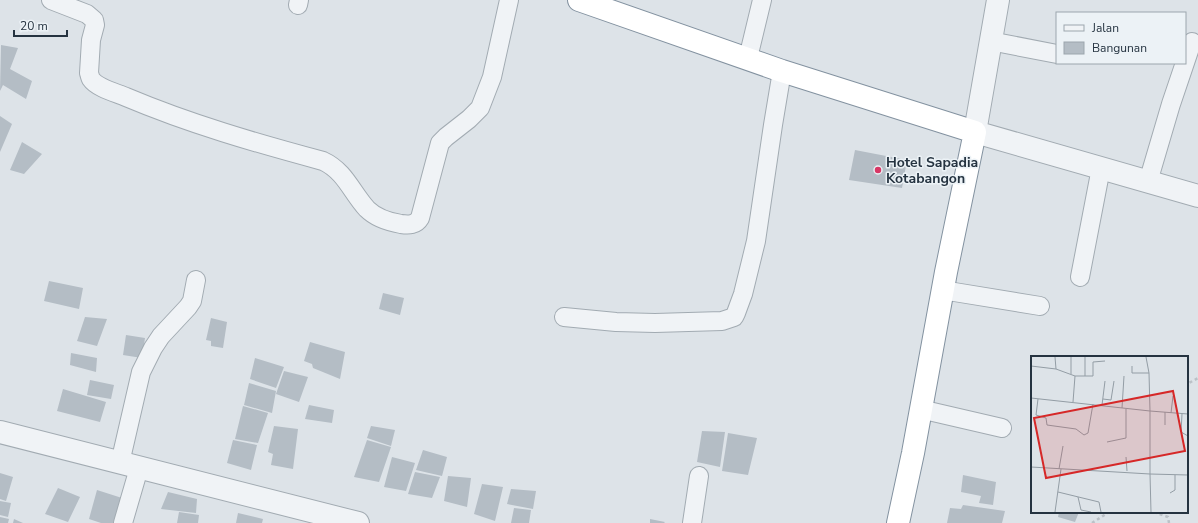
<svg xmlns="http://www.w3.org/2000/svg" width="1198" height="523" viewBox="0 0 1198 523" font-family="'Nunito Sans',sans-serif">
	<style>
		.building { fill: #b4bdc5 }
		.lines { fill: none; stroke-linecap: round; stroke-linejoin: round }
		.minor-casing { stroke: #a2abb2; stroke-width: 20 }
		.tertiary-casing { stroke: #a2abb2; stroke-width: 24 }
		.trunk-casing { stroke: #8392a0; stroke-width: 24 }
		.path { stroke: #bbc1c7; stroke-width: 2.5; stroke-dasharray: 3 3; stroke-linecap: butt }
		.minor { stroke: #f0f3f6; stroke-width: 18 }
		.tertiary { stroke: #f0f3f6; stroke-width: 22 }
		.trunk { stroke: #fff; stroke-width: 22 }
		.poi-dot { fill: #d83765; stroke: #ecf2f6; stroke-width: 1.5 }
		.labels { text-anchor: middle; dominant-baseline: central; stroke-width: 3; stroke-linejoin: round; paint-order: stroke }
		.poi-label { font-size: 14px; font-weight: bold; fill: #253340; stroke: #ecf2f6; text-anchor: start }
		.inset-road { fill: none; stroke: #939da5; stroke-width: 1 }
		.view { fill: #d62828; fill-opacity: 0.15; stroke: #d62828; stroke-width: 2 }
		.inset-edge { fill: none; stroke: #253340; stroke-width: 2 }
	</style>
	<rect width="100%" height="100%" fill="#dde3e8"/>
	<path class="building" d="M1 45 18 48 10 69 32 81 26 99 3 85 0 91Z
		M0 116 12 124 0 152Z
		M22 142 42 154 24 174 10 170Z
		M855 150 907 160 902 188 849 180Z
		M49 281 83 288 79 309 44 301Z
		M383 293 404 298 400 315 379 309Z
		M85 317 107 319 97 346 77 341Z
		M211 318 227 322 223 348 211 346V341L206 340Z
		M126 335 145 338 142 358 123 355Z
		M310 342 345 352 340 379 313 368 312 364 304 361Z
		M71 353 97 358 96 372 70 365Z
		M255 358 284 367 276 388 250 379Z
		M284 371 308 377 299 402 276 394Z
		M90 380 114 385 111 399 87 395Z
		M249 383 276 391 272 413 244 405Z
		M63 389 106 402 100 422 57 411Z
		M309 405 334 410 332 423 305 419Z
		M243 406 268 413 258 443 235 439Z
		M274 426 298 429 293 469 271 465 273 454 268 452Z
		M371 426 395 430 391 446 367 438Z
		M702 431 725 432 720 467 697 462Z
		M728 433 757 438 748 475 722 471Z
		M233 440 257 445 251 470 227 463Z
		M367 440 391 447 379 482 354 477Z
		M423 450 447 457 442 476 416 470Z
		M392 457 415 463 406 491 384 487Z
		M415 472 440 477 432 498 408 494Z
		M0 473 13 477 6 501 0 499Z
		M963 475 996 482 993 505 979 503 981 496 961 492Z
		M448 476 471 478 467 507 444 501Z
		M482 484 503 487 495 521 474 514Z
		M58 488 80 497 68 522 45 514Z
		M511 489 536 491 533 509 507 504Z
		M97 490 122 498 113 523H101L89 519Z
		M168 492 197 499 196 513 161 509Z
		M0 501 11 503 8 517 0 515Z
		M963 505 1005 511 1002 523H947L950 508 961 509Z
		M514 508 531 510 529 523H511Z
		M179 512 199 515 198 523H177Z
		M1059 512H1079L1075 522 1058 517Z
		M238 513 263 519 262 523H236Z
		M0 517 9 519 8 523H0Z
		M14 519 23 523H13Z
		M650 519 665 522 664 523H650Z"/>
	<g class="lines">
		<defs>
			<path id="minor" d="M51 0 87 14 94 20 95 25 91 40 89 73C90 76 90 77 91 79 97 88 117 93 126 97 190 124 256 143 323 161 345 171 352 193 367 209 376 218 389 222 401 224 409 225 416 225 420 218L440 143 446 137 469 119 480 108 492 77 509 0
				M298 5 299 0
				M990 41 1057 54
				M748 58 762 0
				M1148 182 1171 104 1192 42
				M1080 277 1101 168
				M942 290 1040 306
				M564 317 616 322 655 323 722 321 734 317 736 313 743 294 756 241 773 125 782 71
				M920 409 1002 428
				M120 463 141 372 153 348 161 336 188 307 192 301 196 280
				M123 523 139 468
				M692 523 699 476"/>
			<path id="tertiary" d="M998 0 975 132 1198 196
				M0 432 358 523"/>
			<path id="trunk" d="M579 0 782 71 975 132 946 272 913 453 898 523"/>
		</defs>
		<use href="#minor" class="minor-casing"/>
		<use href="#tertiary" class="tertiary-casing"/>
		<use href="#trunk" class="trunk-casing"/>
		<path class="path" d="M1187 388 1189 383 1198 378
			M1154 512 1168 517 1169 523
			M1092 523 1109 512"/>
		<use href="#minor" class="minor"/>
		<use href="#tertiary" class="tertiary"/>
		<use href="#trunk" class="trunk"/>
	</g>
	<circle class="poi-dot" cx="878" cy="170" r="4"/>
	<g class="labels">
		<g class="poi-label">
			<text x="886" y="162">Hotel Sapadia<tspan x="886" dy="16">Kotabangon</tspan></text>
		</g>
	</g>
	<g transform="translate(1031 356)">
		<rect width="157" height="157" fill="#dde3e8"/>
		<path class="inset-road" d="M24 1 25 13 44 20 42 46M115 1 118 17 119 55 157 58M0 10 25 13M101 10V17H118M40 18V1M44 20H62V6L74 5M54 20V1M0 42 119 55V118L157 119M7 43 5 59 15 62 16 69 45 73 53 79 57 77 62 48M72 43 80 44 83 25M71 49 74 25M91 52 93 20M134 56V69M140 57 142 40M151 58 150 76 157 80M76 86 95 82V53M95 101 96 115M0 111 119 118M28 113 32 90M119 118 120 156M27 136 68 146 70 156M139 137 144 134V119M47 141 50 154 60 156M24 156 30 113"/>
		<path class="view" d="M142 35 154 95 15 122 3 62Z"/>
		<rect width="157" height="157" class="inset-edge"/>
	</g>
	<rect x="1056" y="12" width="130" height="52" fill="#ecf2f6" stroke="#9ca6ad"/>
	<rect x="1064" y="25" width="20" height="6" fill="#f0f3f6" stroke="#9ca6ad"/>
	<text x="1092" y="32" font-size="12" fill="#253340">Jalan</text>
	<rect x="1064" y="42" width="20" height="12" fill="#b4bdc5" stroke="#9ca6ad"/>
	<text x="1092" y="52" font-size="12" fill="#253340">Bangunan</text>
	<path d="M14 30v6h53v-6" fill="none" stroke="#253340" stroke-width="2"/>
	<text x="20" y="30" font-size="12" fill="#253340" stroke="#ecf2f6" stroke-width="3" paint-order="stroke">20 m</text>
</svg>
